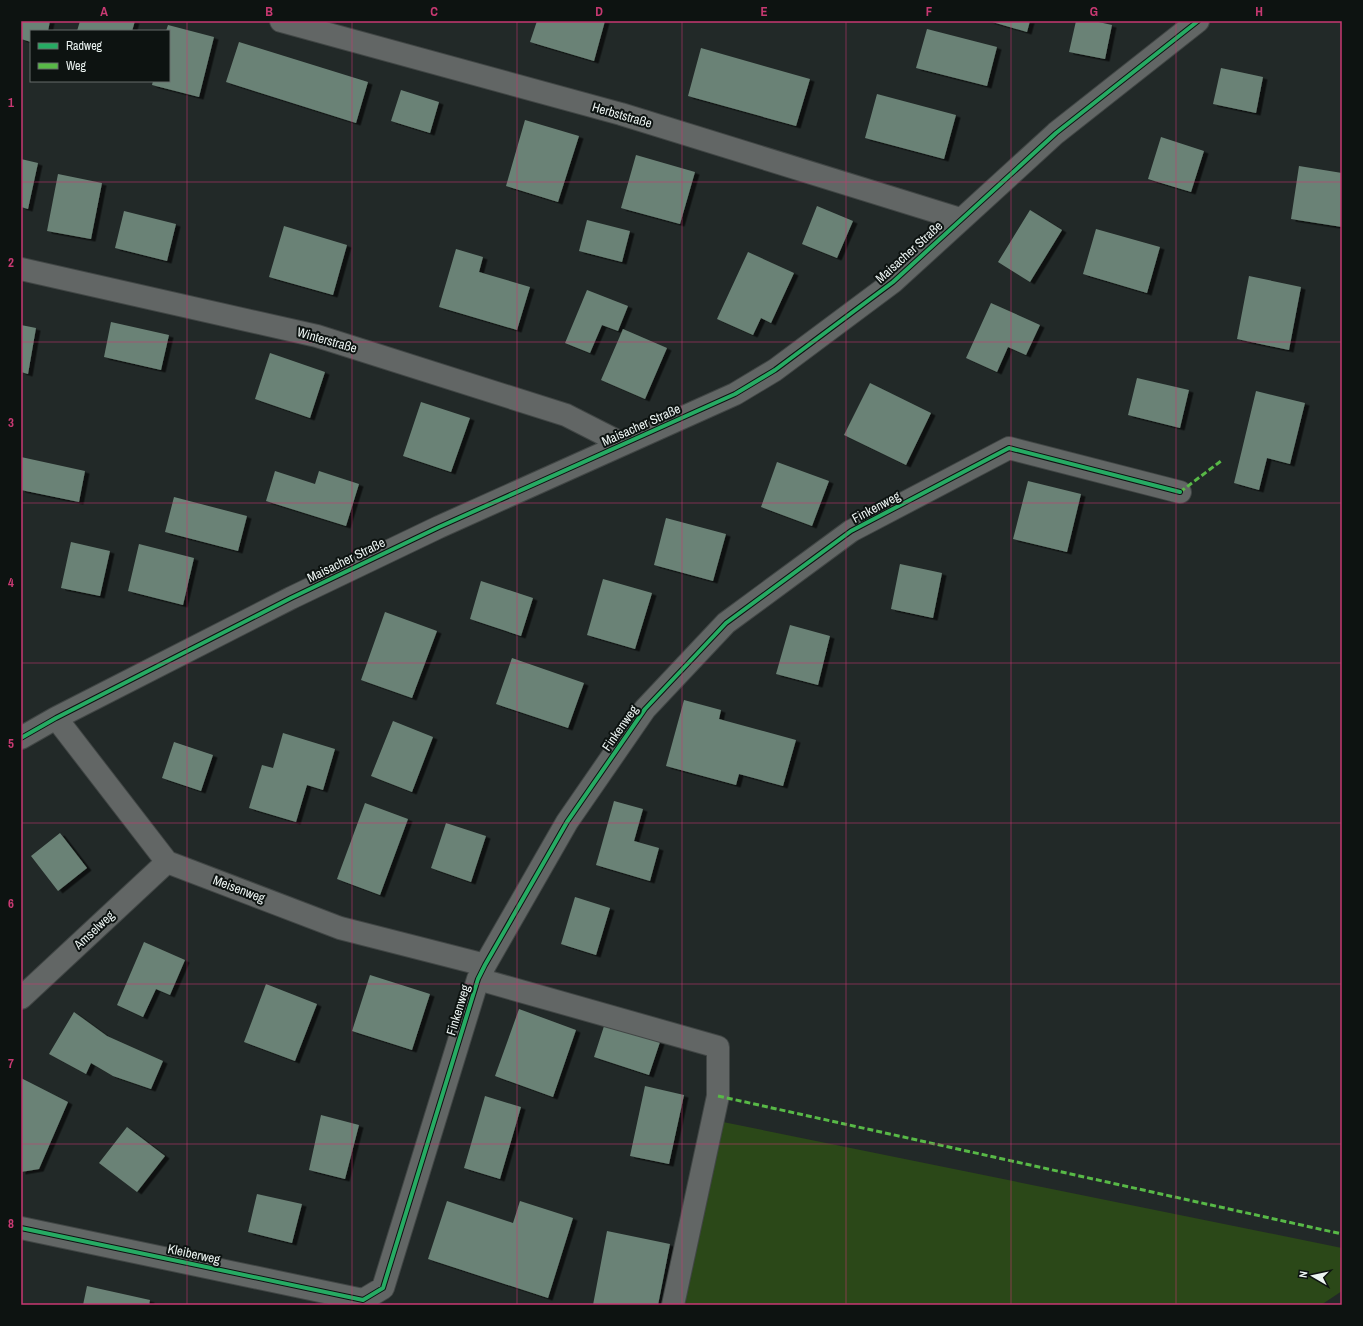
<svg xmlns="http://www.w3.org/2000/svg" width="1363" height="1326" viewBox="0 0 1363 1326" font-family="'Archivo Narrow',sans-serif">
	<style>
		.green { fill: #2b4818 }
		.building { fill: #6b8276; filter: url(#shadow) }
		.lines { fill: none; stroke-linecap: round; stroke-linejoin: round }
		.minor-casing { stroke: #414645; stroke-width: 24 }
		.minor { stroke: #626665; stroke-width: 22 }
		.quiet { stroke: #58b947; stroke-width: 3; stroke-dasharray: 6 3; stroke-linecap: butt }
		.cycleway-casing { stroke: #0d1311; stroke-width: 6 }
		.cycleway { stroke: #26ab63; stroke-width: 4 }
		.grid { fill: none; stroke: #c83972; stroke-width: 1; stroke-opacity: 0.55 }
		.labels { text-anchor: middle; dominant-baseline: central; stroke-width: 4; stroke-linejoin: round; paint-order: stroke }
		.street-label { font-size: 13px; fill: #ecf4f2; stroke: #0d1311 }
		.neatline { fill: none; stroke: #c83972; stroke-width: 1.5 }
		.grid-label { font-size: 13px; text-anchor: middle; font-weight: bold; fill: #c83972 }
	</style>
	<defs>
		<filter id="shadow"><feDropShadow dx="4.5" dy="2.5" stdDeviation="0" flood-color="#0009"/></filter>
	</defs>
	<rect width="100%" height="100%" fill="#222928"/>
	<path class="green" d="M718 1121 1342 1248V1291L1321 1305H681Z"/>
	<path class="building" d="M21 21H50L48 31H31V42L21 39Z
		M80 21H135L132 31H77Z
		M537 21H605L594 61 530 42Z
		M989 21H1030L1027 32Z
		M1076 21H1094L1112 25 1105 59 1069 52Z
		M168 25 214 37 199 97 152 85 153 81H169V31H166Z
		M927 29 997 47 987 86 916 68Z
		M239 42 368 82 356 123 226 82Z
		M701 48 810 79 796 126 688 96Z
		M1221 68 1263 77 1256 113 1213 104Z
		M401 90 439 102 430 133 391 121Z
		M877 94 956 115 944 159 865 138Z
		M525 120 579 136 558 202 506 186Z
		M1161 137 1204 151 1191 192 1148 179Z
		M636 155 695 172 680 224 621 208Z
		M21 159 38 163 28 209 21 207Z
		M1299 166 1342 173V227L1291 219Z
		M58 174 102 183 91 239 47 231Z
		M817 206 853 221 837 258 802 244Z
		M1030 210 1062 230 1030 282 998 262Z
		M124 211 176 224 167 261 115 248Z
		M587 220 630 231 622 262 579 251Z
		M284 226 347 245 333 295 269 277Z
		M1096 229 1160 247 1147 293 1083 274Z
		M456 249 483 257 479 272 530 287 517 330 439 307Z
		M748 252 794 273 771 323 761 318 753 335 717 319Z
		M1249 276 1301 287 1289 350 1237 339Z
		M587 290 628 306 618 331 602 325 590 353 565 343Z
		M991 303 1040 325 1026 355 1008 347 997 372 966 358Z
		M111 322 169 335 161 370 104 357Z
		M21 325 36 328 28 374 21 372Z
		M623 329 667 348 645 399 601 380Z
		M270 353 325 372 310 418 255 399Z
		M1137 378 1189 390 1180 428 1128 415Z
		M870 383 931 413 906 465 844 435Z
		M1256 391 1305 403 1290 464 1267 458 1259 490 1234 483Z
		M421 402 470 418 451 472 403 456Z
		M21 457 85 471 79 502 21 490Z
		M777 462 829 481 812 526 761 507Z
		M275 471 315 484 319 471 359 484 346 526 266 501Z
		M1028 481 1081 494 1067 552 1013 539Z
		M174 497 247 516 238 551 165 532Z
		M666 518 726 534 713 581 654 565Z
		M71 542 110 551 100 596 61 588Z
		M139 544 194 558 183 605 128 591Z
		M900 564 942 573 933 618 891 609Z
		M603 579 652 593 635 649 587 635Z
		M481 581 533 598 521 636 470 619Z
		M385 612 437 631 412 698 361 680Z
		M790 625 830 636 818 685 776 674Z
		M512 658 584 683 568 728 496 704Z
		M684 700 721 710 719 719 796 740 783 786 739 774 736 785 666 766Z
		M393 721 433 737 412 792 371 776Z
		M283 733 335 749 323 790 307 785 296 822 249 808 262 765 273 768Z
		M174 742 213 755 201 791 162 778Z
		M614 801 643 809 634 841 659 848 650 881 596 865Z
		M365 803 408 819 380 895 337 879Z
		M446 823 486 836 471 882 431 868Z
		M60 833 87 868 58 891 31 856Z
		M575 897 610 908 596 955 561 944Z
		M144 942 185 960 170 995 156 989 143 1017 117 1005Z
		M370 975 430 994 412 1050 352 1031Z
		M266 984 317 1004 295 1061 244 1042Z
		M519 1009 576 1030 553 1097 495 1076Z
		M74 1012 107 1036 163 1061 151 1089 113 1076 91 1063 86 1074 49 1054Z
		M605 1023 660 1042 649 1075 594 1057Z
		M21 1078 68 1102 39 1169 21 1172Z
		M645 1086 684 1095 669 1164 630 1156Z
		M485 1096 521 1107 500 1179 464 1168Z
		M321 1115 359 1125 345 1179 309 1170Z
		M127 1127 165 1156 137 1192 99 1163Z
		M257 1194 302 1204 292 1243 248 1232Z
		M447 1201 513 1223 520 1201 573 1218 548 1298 428 1259Z
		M607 1231 670 1244 658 1305H593Z
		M87 1286 150 1300 149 1305H83Z"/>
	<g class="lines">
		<defs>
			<path id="minor" d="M281 21 621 114 960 219
				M21 269 317 336 566 415 623 444
				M56 718 167 862 340 928 485 965
				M21 738 56 718 291 598 439 527 735 394 775 370 893 282 1056 133 1198 21
				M478 979 718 1047V1096L673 1305
				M21 998 167 862
				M21 1228 363 1300 383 1288 478 979 485 965 567 822 645 709 726 623 851 531 1009 448 1180 492"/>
		</defs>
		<use href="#minor" class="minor-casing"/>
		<use href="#minor" class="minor"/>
		<path class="quiet" d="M1180 492 1221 461
			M718 1096 1342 1234"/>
		<defs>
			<path id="cycleway" d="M21 738 56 718 291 598 439 527 735 394 775 370 893 282 1056 133 1198 21
				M21 1228 363 1300 383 1288 478 979 485 965 567 822 645 709 726 623 851 531 1009 448 1180 492"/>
		</defs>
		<use href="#cycleway" class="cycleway-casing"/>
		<use href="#cycleway" class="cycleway"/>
	</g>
	<path class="grid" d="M187 21V1305M352 21V1305M517 21V1305M682 21V1305M846 21V1305M1011 21V1305M1176 21V1305M21 182H1342M21 342H1342M21 503H1342M21 663H1342M21 823H1342M21 984H1342M21 1144H1342"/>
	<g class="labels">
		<g class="street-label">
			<text transform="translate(622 115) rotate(16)">Herbststraße</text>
			<text transform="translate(909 252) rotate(-42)">Maisacher Straße</text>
			<text transform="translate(327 340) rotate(16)">Winterstraße</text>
			<text transform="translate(641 425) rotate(-24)">Maisacher Straße</text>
			<text transform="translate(876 507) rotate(-28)">Finkenweg</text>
			<text transform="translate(346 560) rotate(-26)">Maisacher Straße</text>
			<text transform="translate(620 728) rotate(-55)">Finkenweg</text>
			<text transform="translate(239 889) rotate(21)">Meisenweg</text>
			<text transform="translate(94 930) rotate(-43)">Amselweg</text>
			<text transform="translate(458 1010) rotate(-73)">Finkenweg</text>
			<text transform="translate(194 1254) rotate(12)">Kleiberweg</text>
		</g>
	</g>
	<rect width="1363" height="1326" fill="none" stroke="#0d1311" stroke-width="44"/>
	<rect x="30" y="30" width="140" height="52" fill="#0d1311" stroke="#666d6b"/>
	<rect x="38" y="43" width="20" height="6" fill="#26ab63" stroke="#666d6b"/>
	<text x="66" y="50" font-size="12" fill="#ecf4f2">Radweg</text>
	<rect x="38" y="63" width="20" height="6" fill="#58b947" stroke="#666d6b"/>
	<text x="66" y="70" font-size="12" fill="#ecf4f2">Weg</text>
	<g transform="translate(1313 1276) rotate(279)" stroke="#0d1311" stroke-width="3" paint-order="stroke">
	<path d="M0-3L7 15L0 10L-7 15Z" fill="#ecf4f2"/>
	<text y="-6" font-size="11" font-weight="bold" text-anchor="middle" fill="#ecf4f2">N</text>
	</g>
	<rect x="22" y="22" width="1319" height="1282" class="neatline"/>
	<g class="grid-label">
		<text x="104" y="16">A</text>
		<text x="269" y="16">B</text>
		<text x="434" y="16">C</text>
		<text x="599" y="16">D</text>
		<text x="764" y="16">E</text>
		<text x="929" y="16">F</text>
		<text x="1094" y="16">G</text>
		<text x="1259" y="16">H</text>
		<text x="11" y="107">1</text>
		<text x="11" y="267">2</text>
		<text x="11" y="427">3</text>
		<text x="11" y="587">4</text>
		<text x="11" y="748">5</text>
		<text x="11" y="908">6</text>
		<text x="11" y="1068">7</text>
		<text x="11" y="1228">8</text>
	</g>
</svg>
